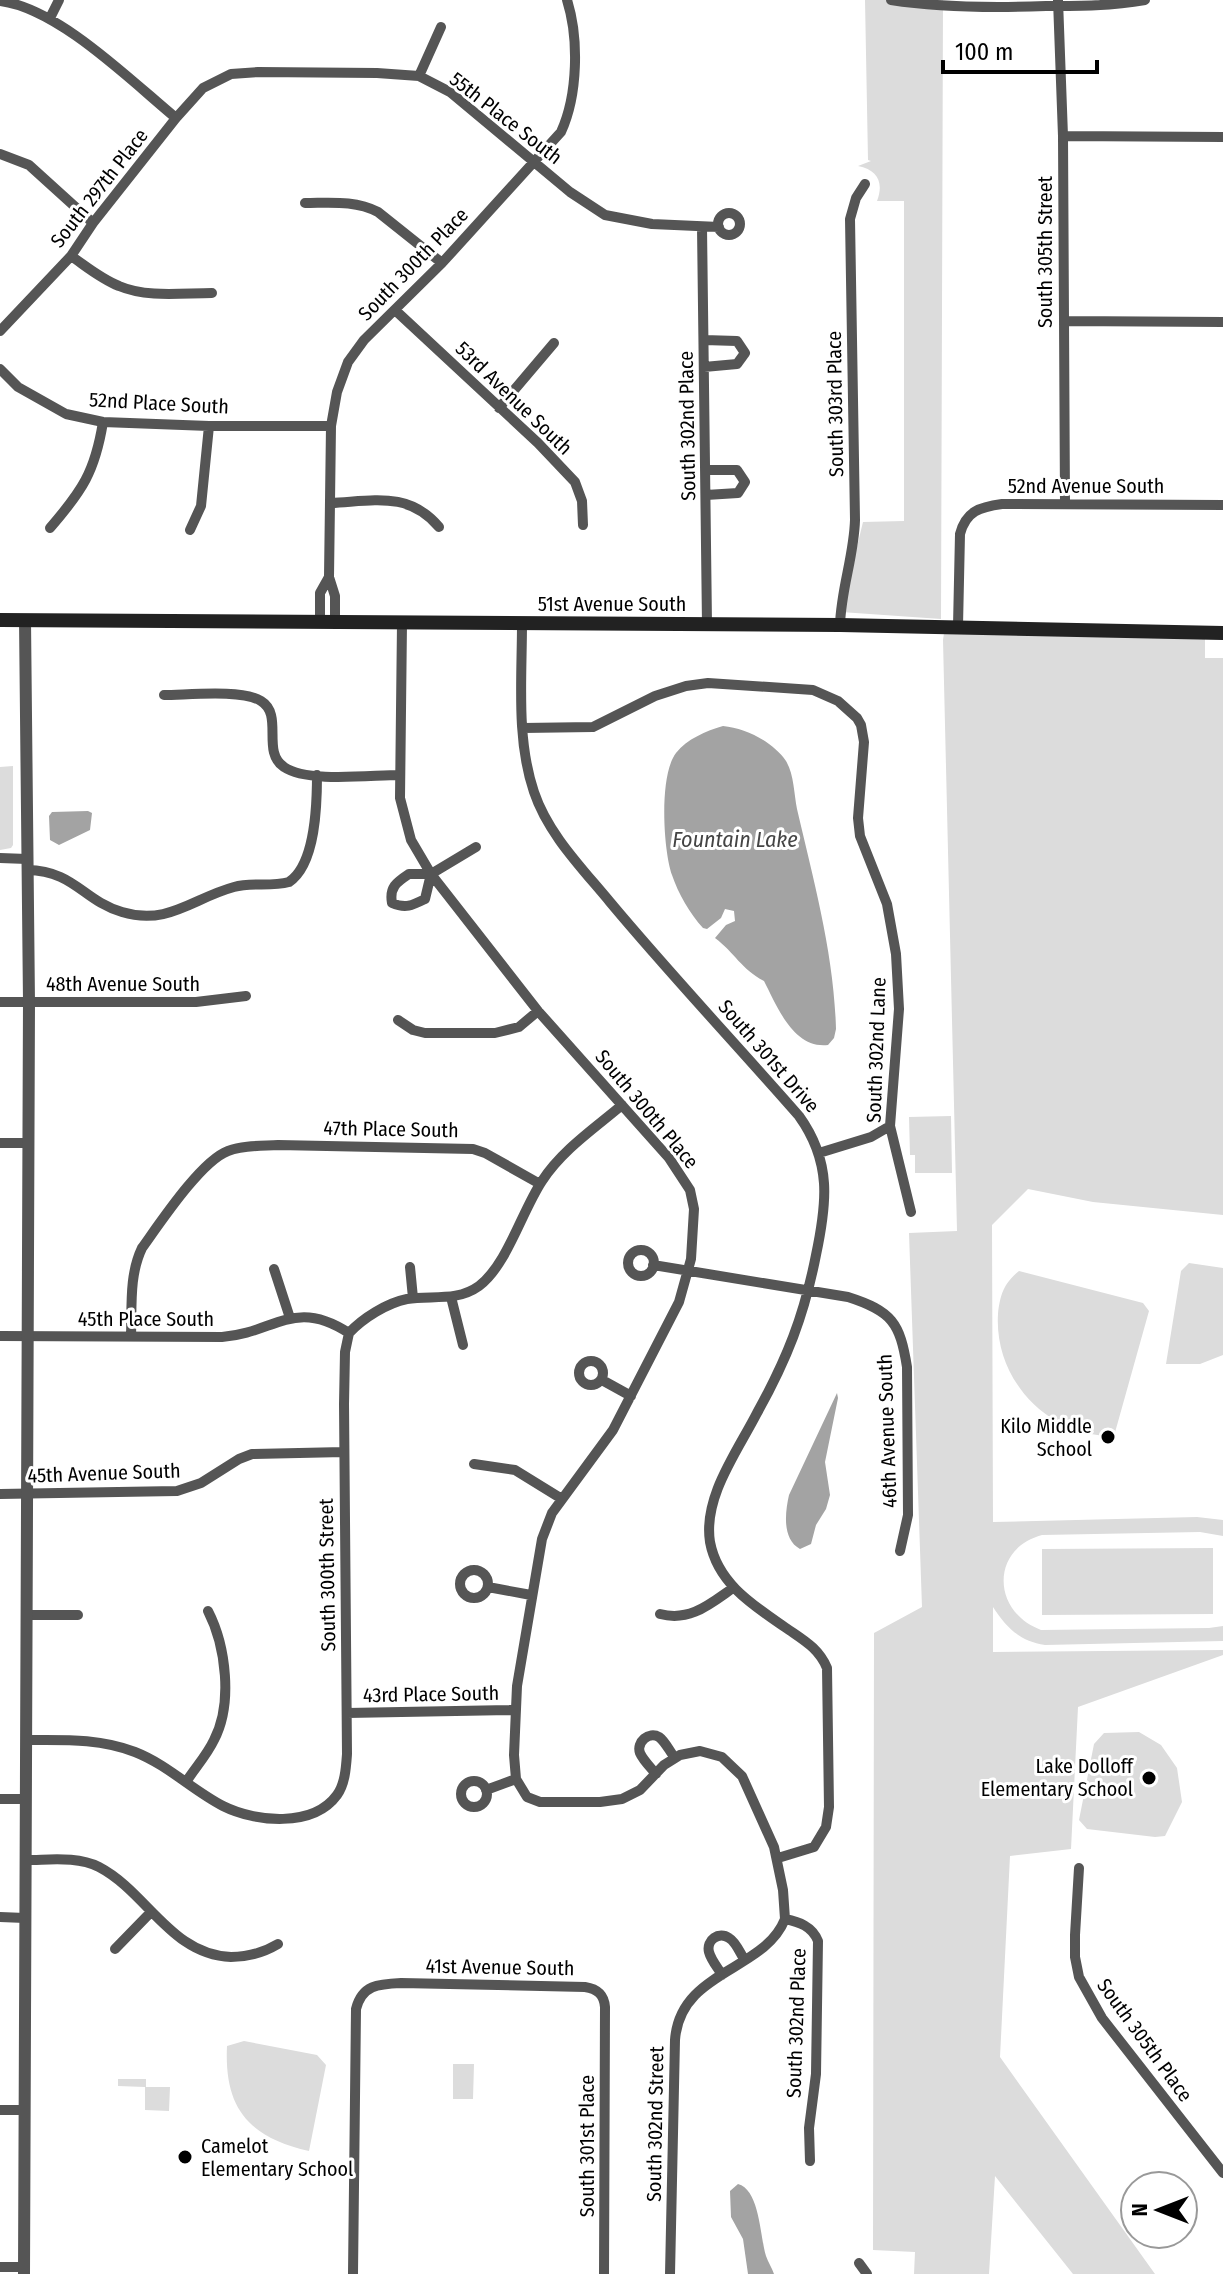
<svg xmlns="http://www.w3.org/2000/svg" width="1223" height="2274" viewBox="0 0 1223 2274" font-family="'Fira Sans Condensed',sans-serif">
	<style>
		.green { fill: #dcdcdc }
		.water { fill: #a3a3a3 }
		.lines { fill: none; stroke-linecap: round; stroke-linejoin: round }
		.minor { stroke: #555; stroke-width: 10 }
		.tertiary { stroke: #555; stroke-width: 12 }
		.secondary { stroke: #222; stroke-width: 14 }
		.poi-dot { fill: #000; stroke: #fff; stroke-width: 3 }
		.labels { text-anchor: middle; dominant-baseline: central; stroke-width: 6; stroke-linejoin: round; paint-order: stroke }
		.street-label { font-size: 20px; fill: #000; stroke: #fff }
		.poi-label { font-size: 20px; fill: #000; stroke: #fff; text-anchor: end }
		.water-label { font-size: 22px; font-style: italic; fill: #444; stroke: #fff }
	</style>
	<rect width="100%" height="100%" fill="#fff"/>
	<path class="green" d="M865 0H943L941 619 841 612 863 522 904 521V201H877C884 183 878 170 858 166L871 161 868 160Z
		M945 626 1205 633V658H1223V1215L1093 1202 1028 1189 992 1225 993 1522 1197 1517 1223 1520V1536L1200 1532 1042 1535C990 1549 992 1612 1041 1630L1209 1628 1223 1626V1641L1045 1645C1019 1641 1006 1627 993 1607V1652L1223 1650V1655L1078 1707 1071 1849 1010 1856 1000 2057 1155 2274H1073L995 2176 989 2274H914L915 2252 873 2250 874 1633 922 1607 909 1233 957 1231 943 640Z
		M13 766V845L11 848 0 850V767Z
		M951 1116 952 1173H915V1155H910L909 1117Z
		M1189 1263 1223 1268V1355L1200 1364H1166L1181 1271Z
		M1019 1271 1143 1303 1149 1311 1114 1436C1047 1437 994 1379 998 1314 1000 1295 1004 1283 1019 1271Z
		M1213 1548V1614L1042 1615V1549Z
		M1139 1732 1161 1745 1177 1768 1182 1802 1165 1836 1155 1837 1087 1829 1079 1820 1094 1744 1104 1733Z
		M244 2041 317 2055 326 2065 309 2151C249 2137 224 2109 227 2046Z
		M453 2064H474L473 2099H453Z
		M118 2079H146V2087H170L169 2111 145 2110V2087L118 2086Z"/>
	<path class="water" d="M723 726C746 728 773 742 786 761 794 774 794 794 797 809 814 882 834 954 836 1029L834 1038 828 1045C793 1049 777 1006 764 981 741 969 735 953 715 938L726 925 735 921 734 911 725 909 721 918 707 929 703 928C690 914 678 893 672 875 663 849 659 775 676 753 687 739 706 731 723 726Z
		M88 811 92 813 90 830 59 845 50 840 49 816 52 812Z
		M837 1393 838 1398 825 1462 830 1495 826 1509 816 1525 811 1544 800 1549C782 1539 785 1513 789 1495Z
		M738 2184C760 2190 760 2237 766 2256 768 2262 772 2268 774 2274H748L743 2239 731 2217 730 2191Z"/>
	<g class="lines">
		<path class="minor" d="M891 0C943 8 994 8 1046 6 1080 6 1112 6 1145 0
			M1058 0 1063 136 1065 503
			M0 1C58 8 130 80 176 118
			M50 18 59 0
			M419 76 441 27
			M1063 136 1223 137
			M0 154 29 165 93 223
			M305 203C330 203 355 200 378 212L442 263
			M718 224a11 11 0 1 1 22 0a11 11 0 1 1-22 0Z
			M702 227 707 624
			M71 256C87 267 101 279 119 286 147 298 182 293 212 293
			M395 310 538 443 575 482 582 501 583 525
			M1064 321 1223 322
			M0 331 71 256 93 223 176 118 203 88 231 74 258 72 377 73 419 76 450 92 570 192 605 215 652 224 719 227
			M704 340 737 341 745 353 737 364 704 367
			M0 369 18 387 66 414 103 422 209 426H331
			M499 408 554 343
			M706 470H737L745 482 738 493 706 495
			M331 503C373 501 409 491 439 527
			M50 528C82 491 95 472 103 422
			M190 530 201 506 209 426
			M329 577 331 426 337 392 348 362 364 340 442 263 561 132C578 95 579 38 567 0
			M320 623V593L329 577 335 596V623
			M402 623 400 798 411 840 431 874 538 1011 669 1158 690 1190 694 1209 691 1259 679 1302 613 1430 552 1513 542 1539 517 1686 514 1755 516 1779 527 1797 540 1802H600L622 1799 640 1790 664 1765 680 1755 700 1751 722 1757 742 1776 774 1847 783 1890 785 1919C799 1922 812 1926 818 1941L816 2074 809 2128 810 2161
			M522 623C522 679 516 739 534 792 548 834 582 868 610 902 671 975 736 1044 799 1116 832 1162 827 1203 816 1255 804 1316 787 1359 757 1413 737 1452 703 1497 710 1542 718 1585 756 1607 789 1630 805 1641 819 1649 827 1668L829 1807 826 1827 814 1847 778 1858
			M840 625C841 589 854 556 855 520L850 219 856 198 865 184
			M958 626 960 534C966 511 980 507 1002 504L1223 505
			M164 695C187 695 242 689 261 701 284 715 261 752 284 767 307 783 371 775 399 775
			M523 728 593 727 655 696 686 686 708 683 813 690 838 701 857 718 861 725 864 742 858 818 860 836 887 904 896 954 899 1009 890 1126 911 1212
			M0 858 27 859
			M27 870C75 871 82 900 122 912 168 926 193 898 234 887 252 882 271 887 289 882 316 864 317 804 317 775
			M409 874H431L425 899C413 905 406 909 392 903 389 887 397 882 409 874Z
			M431 874 476 847
			M0 1002H196L246 996
			M398 1020 413 1030 425 1033H495L519 1027 538 1011
			M0 1143H29
			M819 1153 871 1137 890 1126
			M628 1263a13 13 0 1 1 26 0a13 13 0 1 1-26 0Z
			M653 1265 848 1297C892 1311 900 1323 907 1367L908 1515 900 1551
			M410 1267 413 1298
			M274 1269 290 1318
			M451 1297 463 1345
			M349 1333C363 1318 387 1303 407 1299 431 1295 457 1302 479 1286 507 1265 522 1211 542 1181 562 1150 595 1128 622 1105
			M0 1336 222 1337C275 1333 294 1297 349 1333
			M131 1336C132 1307 129 1275 142 1248 160 1223 201 1161 228 1151 244 1145 262 1146 278 1145L473 1149 485 1153 540 1184
			M579 1373a12 12 0 1 1 24 0a12 12 0 1 1-24 0Z
			M602 1380 631 1396
			M474 1464 515 1470 562 1499
			M0 1494 177 1491 201 1483 239 1459 252 1454 344 1452
			M460 1584a14 14 0 1 1 28 0a14 14 0 1 1-28 0Z
			M488 1587 531 1595
			M660 1614C690 1622 710 1604 733 1588
			M27 1615H78
			M347 1713 515 1710
			M26 1740C63 1740 99 1738 135 1752 168 1765 192 1790 223 1806 255 1822 313 1828 337 1795 345 1784 346 1768 347 1754L344 1404 345 1352 349 1333
			M656 1774C651 1768 643 1760 640 1753 636 1742 649 1731 659 1737 665 1741 670 1752 675 1758
			M461 1794a13 13 0 1 1 26 0a13 13 0 1 1-26 0Z
			M186 1782C195 1768 207 1755 214 1740 233 1704 226 1646 208 1611
			M486 1790 516 1779
			M0 1799H26
			M26 1860C50 1860 77 1856 99 1867 147 1892 171 1955 231 1957 248 1957 263 1953 278 1944
			M1079 1868 1075 1935V1957L1079 1977 1102 2018 1223 2173
			M0 1917 25 1918
			M115 1949 151 1912
			M722 1975C718 1968 711 1960 709 1952 706 1940 719 1931 729 1938 736 1942 740 1953 744 1959
			M0 2110H25
			M859 2263 867 2274
			M0 2267H24
			M353 2274 356 2009C362 1985 378 1984 401 1983L585 1987C598 1989 604 1995 605 2007L604 2274
			M670 2274 675 2040C680 1970 764 1972 785 1919"/>
		<path class="tertiary" d="M24 2274 29 1002 25 620"/>
		<path class="secondary" d="M0 620 840 625 1223 633"/>
	</g>
	<g class="poi-dot">
		<circle cx="1108" cy="1437" r="8"/>
		<circle cx="1149" cy="1778" r="8"/>
		<circle cx="185" cy="2157" r="8"/>
	</g>
	<g class="labels">
		<g class="street-label">
			<text transform="translate(506 118) rotate(38)">55th Place South</text>
			<text transform="translate(99 188) rotate(-52)">South 297th Place</text>
			<text transform="translate(1045 252) rotate(-90)">South 305th Street</text>
			<text transform="translate(413 264) rotate(-46)">South 300th Place</text>
			<text transform="translate(514 398) rotate(44)">53rd Avenue South</text>
			<text transform="translate(159 403) rotate(3)">52nd Place South</text>
			<text transform="translate(835 404) rotate(-91)">South 303rd Place</text>
			<text transform="translate(687 426) rotate(-91)">South 302nd Place</text>
			<text x="1086" y="486">52nd Avenue South</text>
			<text x="612" y="604">51st Avenue South</text>
			<text x="123" y="984">48th Avenue South</text>
			<text transform="translate(876 1050) rotate(-88)">South 302nd Lane</text>
			<text transform="translate(769 1056) rotate(49)">South 301st Drive</text>
			<text transform="translate(647 1109) rotate(50)">South 300th Place</text>
			<text transform="translate(391 1129) rotate(1)">47th Place South</text>
			<text x="146" y="1319">45th Place South</text>
			<text transform="translate(887 1431) rotate(-92)">46th Avenue South</text>
			<text transform="translate(104 1473) rotate(-2)">45th Avenue South</text>
			<text transform="translate(327 1575) rotate(-91)">South 300th Street</text>
			<text transform="translate(431 1694) rotate(-1)">43rd Place South</text>
			<text transform="translate(500 1967) rotate(1)">41st Avenue South</text>
			<text transform="translate(796 2023) rotate(-88)">South 302nd Place</text>
			<text transform="translate(1145 2040) rotate(54)">South 305th Place</text>
			<text transform="translate(655 2124) rotate(-89)">South 302nd Street</text>
			<text transform="translate(587 2146) rotate(-90)">South 301st Place</text>
		</g>
		<g class="poi-label">
			<text x="1092" y="1426">Kilo Middle<tspan x="1092" dy="23">School</tspan></text>
			<text x="1133" y="1766">Lake Dolloff<tspan x="1133" dy="23">Elementary School</tspan></text>
			<text x="201" y="2146" text-anchor="start">Camelot<tspan x="201" dy="23">Elementary School</tspan></text>
		</g>
		<g class="water-label">
			<text x="735" y="839">Fountain Lake</text>
		</g>
	</g>
	<g transform="translate(1159 2210) rotate(270)"><circle r="38" fill="#ffffff" stroke="#999999" stroke-width="2"/>
	<path d="M0-6L14 30L0 20L-14 30Z" fill="#000000"/>
	<text y="-12" font-size="22" font-weight="bold" text-anchor="middle" fill="#000000">N</text>
	</g>
	<path d="M943 60v12h154v-12" fill="none" stroke="#000000" stroke-width="4"/>
	<text x="955" y="60" font-size="24" fill="#000000" stroke="#ffffff" stroke-width="6" paint-order="stroke">100 m</text>
</svg>
